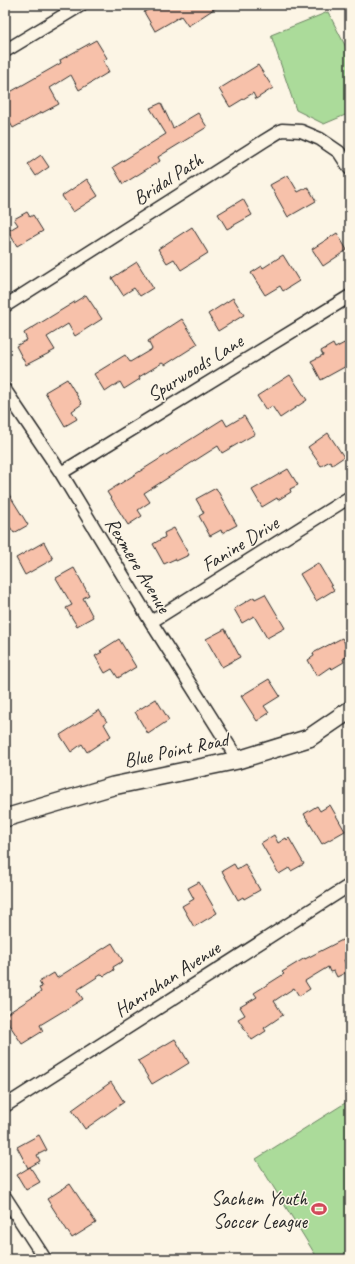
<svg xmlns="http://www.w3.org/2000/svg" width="355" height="1264" viewBox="0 0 355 1264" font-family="Caveat,sans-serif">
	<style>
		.green { fill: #abdb9a; stroke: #6b8362 }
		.building { fill: #f7c1aa; stroke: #2b2b2b }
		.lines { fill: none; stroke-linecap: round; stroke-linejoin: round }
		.street-casing { stroke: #2b2b2b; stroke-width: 15 }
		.secondary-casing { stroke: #2b2b2b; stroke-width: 20 }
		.street { stroke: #fcf5e5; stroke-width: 12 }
		.secondary { stroke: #fcf5e5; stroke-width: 17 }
		.labels { text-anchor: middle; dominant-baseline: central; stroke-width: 3; stroke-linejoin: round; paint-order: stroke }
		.street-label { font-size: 20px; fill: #2b2b2b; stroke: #fcf5e5 }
		.poi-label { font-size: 20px; fill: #2b2b2b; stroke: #fcf5e5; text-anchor: end }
	</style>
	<rect width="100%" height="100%" fill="#fcf5e5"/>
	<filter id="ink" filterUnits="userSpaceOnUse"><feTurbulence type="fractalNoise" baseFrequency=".025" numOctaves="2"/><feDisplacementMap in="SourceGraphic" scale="8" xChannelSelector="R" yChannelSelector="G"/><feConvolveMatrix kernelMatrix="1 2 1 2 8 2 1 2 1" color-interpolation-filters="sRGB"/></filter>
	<g filter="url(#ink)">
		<path class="green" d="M328 12 350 55V113L324 124 296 110 271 35Z
			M350 1100V1259H318L256 1159Z"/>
		<path class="building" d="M157 5H220L188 26 181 16 155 31 144 12Z
			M96 40 107 58 103 60 109 72 79 90 71 75 50 88 59 104 42 113V112L13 128 5 114V95L61 63 60 60Z
			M258 65 273 88 256 99 253 93 230 107 219 89Z
			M161 103 173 128 198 113 207 127 158 157 160 161 123 184 113 167 166 134 150 108Z
			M41 155 49 167 36 176 28 164Z
			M288 175 298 192 308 187 316 201 288 217 270 185Z
			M87 179 98 196 73 212 62 196Z
			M243 199 252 215 227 229 218 214Z
			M27 212 30 217 33 215 43 231 17 246 8 231 18 225 14 219Z
			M192 227 208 253 181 270 174 259 167 263 158 249Z
			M337 233 347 250 323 266 312 249Z
			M283 255 299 281 283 291 280 286 265 295 251 273 262 266 263 268Z
			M137 262 153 288 140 296 134 288 123 295 112 278Z
			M86 295 102 319 75 336 68 324 47 337 55 350 26 365 16 346 27 340 24 333Z
			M233 298 244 315 218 331 208 314Z
			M182 319 198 344 165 365 162 363 139 377 140 379 124 389 120 382 105 392 94 374 125 355 130 362 152 349 148 341Z
			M350 340V364L321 380 311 361 323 355 321 351 333 344 335 348Z
			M290 375 307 400 280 418 272 406 266 410 257 396Z
			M67 379 82 404 72 411 77 419 65 426 45 392Z
			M244 416 255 434 222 453 218 446 144 493 150 502 138 510 142 516 128 525 107 492 223 419 227 426Z
			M328 433 344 457 332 465 330 461 321 466 308 447Z
			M288 469 298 485 290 489 291 492 278 500 277 498 262 507 252 490Z
			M5 488 28 525 14 533 10 527 5 530Z
			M216 488 237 525 222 533 221 530 210 536 199 516 204 513 196 499Z
			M174 528 189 555 176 561 175 559 164 564 153 544 165 537 164 533Z
			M44 542 53 559 25 575 16 558Z
			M318 563 334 590 316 601 300 574Z
			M74 568 89 595 83 598 93 617 77 626 66 608 72 605 56 578Z
			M265 594 285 628 267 638 254 616 242 623 234 609 254 597 255 599Z
			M225 629 240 657 222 667 206 639Z
			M342 638 350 652V655L343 659 344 662 332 669 330 667 317 676 308 660 314 656 313 653Z
			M119 639 136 667 118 678 112 669 105 673 95 656 102 652 100 651Z
			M269 679 280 696 264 706 269 713 257 721 241 696Z
			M156 699 169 720 148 734 135 712Z
			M99 710 107 722 104 724 111 736 87 752 82 744 71 752 60 735Z
			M330 805 345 831 322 844 304 814 317 806 320 811Z
			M274 835 278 843 286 838 287 840 289 838 304 864 291 871 289 868 279 874 261 843Z
			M234 864 237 869 245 864 260 890 244 899 243 897 238 900 222 871Z
			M199 882 217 913 194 927 182 906 194 899 188 888Z
			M350 936V957L344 960 349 971 337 977 334 971 330 972 328 967 305 981 310 989 299 996 294 988 274 1001 283 1015 264 1028 266 1031 252 1040 238 1019 245 1015 240 1007 257 997 254 993 284 974 282 972 305 958V959Z
			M112 943 123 961 113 967 114 970 104 976 102 974 77 990 83 999 40 1025 43 1031 22 1044 5 1018V1015L41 992 39 988 42 987 39 982 54 973 57 978Z
			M175 1039 189 1063 168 1076 167 1075 152 1084 138 1061Z
			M111 1082 124 1102 85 1129 72 1110Z
			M39 1135 47 1150 37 1155 40 1161 28 1168 17 1147Z
			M30 1167 40 1182 26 1190 17 1175Z
			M70 1184 96 1223 72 1238 47 1199Z"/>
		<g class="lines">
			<defs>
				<path id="street" d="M5 51 81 5
					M5 306 264 141 282 130 301 131 320 139 339 152 350 169
					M5 390 61 473 151 622 238 760
					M61 473 350 296
					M151 622 350 497
					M5 1106 350 885
					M5 1197 45 1259"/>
				<path id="secondary" d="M5 818 113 786 238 760 309 738 350 710"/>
			</defs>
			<use href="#street" class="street-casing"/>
			<use href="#secondary" class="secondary-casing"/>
			<use href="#street" class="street"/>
			<use href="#secondary" class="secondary"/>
		</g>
	</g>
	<defs>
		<symbol id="stadium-bare" viewBox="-9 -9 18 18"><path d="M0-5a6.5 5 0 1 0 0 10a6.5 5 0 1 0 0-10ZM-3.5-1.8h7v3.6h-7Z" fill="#d1495b" stroke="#fcf5e5" stroke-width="2.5" paint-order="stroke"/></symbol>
	</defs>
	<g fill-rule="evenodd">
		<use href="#stadium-bare" x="308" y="1198" width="22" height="22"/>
	</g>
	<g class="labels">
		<g class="street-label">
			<text transform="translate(168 179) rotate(-33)">Bridal Path</text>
			<text transform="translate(195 368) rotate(-32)">Spurwoods Lane</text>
			<text transform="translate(240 544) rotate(-32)">Fanine Drive</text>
			<text transform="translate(138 565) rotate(59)">Rexmere Avenue</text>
			<text transform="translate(176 750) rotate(-12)">Blue Point Road</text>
			<text transform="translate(167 979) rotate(-33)">Hanrahan Avenue</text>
		</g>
		<g class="poi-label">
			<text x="307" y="1198">Sachem Youth<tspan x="307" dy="23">Soccer League</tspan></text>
		</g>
	</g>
	<rect width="355" height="1264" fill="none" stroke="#fcf5e5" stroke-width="20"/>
	<rect x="10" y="10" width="335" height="1244" fill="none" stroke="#2b2b2b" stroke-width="1.5" filter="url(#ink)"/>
</svg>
